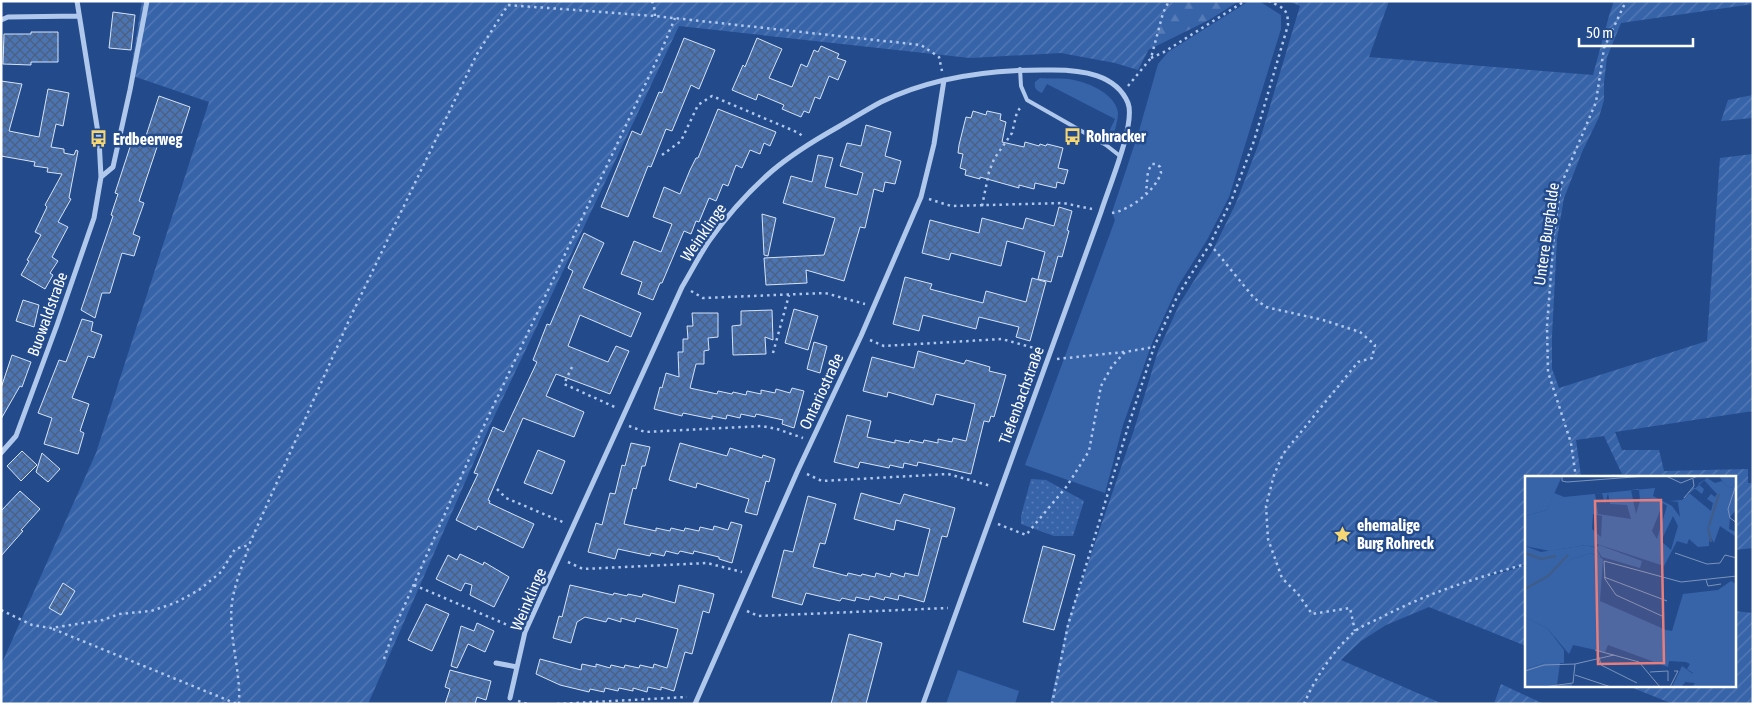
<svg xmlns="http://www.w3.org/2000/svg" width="1754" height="705" viewBox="0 0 1754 705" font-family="'Asap Condensed',sans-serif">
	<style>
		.grass { fill: #3764a9 }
		.forest { fill: url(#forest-firs) }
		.park { fill: url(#park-dots) }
		.garden { fill: url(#garden-furrows); fill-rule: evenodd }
		.building { fill: url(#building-cross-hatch); stroke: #d5e3f8 }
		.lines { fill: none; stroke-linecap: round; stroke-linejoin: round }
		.path { stroke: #b0c8eb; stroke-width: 2.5; stroke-dasharray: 2.5 4; stroke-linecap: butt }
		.lane { stroke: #b0c8eb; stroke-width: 4 }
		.street { stroke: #b0c8eb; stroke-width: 5 }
		.labels { text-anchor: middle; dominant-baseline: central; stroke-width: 5; stroke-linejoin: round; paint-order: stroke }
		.poi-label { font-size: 16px; font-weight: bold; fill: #fff; stroke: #234b8c; text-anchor: start }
		.street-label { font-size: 16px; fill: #fff; stroke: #234b8c }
		.inset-river { fill: none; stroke: #3f5d8b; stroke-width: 2.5 }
		.inset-road { fill: none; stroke: #7b93ba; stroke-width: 1 }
		.view { fill: #e67e7e; fill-opacity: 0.15; stroke: #e67e7e; stroke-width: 2.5 }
		.inset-edge { fill: none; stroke: #fff; stroke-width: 2.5 }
	</style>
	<defs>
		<pattern id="forest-firs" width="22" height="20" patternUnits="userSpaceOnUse" patternTransform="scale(1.25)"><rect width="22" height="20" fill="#3764a9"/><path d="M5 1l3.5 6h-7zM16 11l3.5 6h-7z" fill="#557bb6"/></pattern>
		<pattern id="park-dots" width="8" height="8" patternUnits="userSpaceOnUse" patternTransform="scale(1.25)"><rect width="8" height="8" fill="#3764a9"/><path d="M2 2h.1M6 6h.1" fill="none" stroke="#557bb6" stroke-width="1.8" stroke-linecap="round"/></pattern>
		<pattern id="garden-furrows" width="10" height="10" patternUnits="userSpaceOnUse" patternTransform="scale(1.25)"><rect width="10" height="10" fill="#3764a9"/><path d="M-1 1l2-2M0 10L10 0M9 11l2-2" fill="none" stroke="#557bb6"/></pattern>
		<pattern id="building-cross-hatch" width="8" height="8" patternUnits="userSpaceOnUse" patternTransform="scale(1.25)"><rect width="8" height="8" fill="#4b74b3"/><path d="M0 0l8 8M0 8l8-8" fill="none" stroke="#4c6080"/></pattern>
	</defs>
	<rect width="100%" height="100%" fill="#234b8c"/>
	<path class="grass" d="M1249 1H1259L1281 15V29L1229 197 1207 240 1178 286 1152 343 1123 425 1105 493 1025 465 1115 220 1112 212 1139 131 1158 64 1168 52Z
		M1040 78C1049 79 1059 78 1068 79 1085 81 1116 93 1118 113 1118 120 1115 130 1113 137L1108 134 1115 119 1047 84 1042 93C1036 90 1034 88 1035 82Z
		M958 670 1019 691 1015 704H946Z"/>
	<path class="forest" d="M1174 1H1239L1209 20 1146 51Z"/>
	<path class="park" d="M1031 479 1046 480 1084 501 1073 536H1054L1021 524V516Z"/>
	<path class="garden" d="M142 1H1174L1138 70 1115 63 1061 53 970 58 679 26 491 423 368 704H1V665L96 453 209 102 130 75Z
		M1288 1H1389L1369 57 1593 75 1609 16 1614 1H1753V4L1621 23 1607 57 1604 82V100L1599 117 1582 152 1564 198 1557 239 1552 336V369L1559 388 1707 341 1720 158 1753 154V411L1615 432 1622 450H1659L1664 471 1748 469V483H1753V548L1735 550V478H1526V564L1482 577 1498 574 1526 565V646L1429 607 1386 625 1361 641 1341 660 1443 704H1050L1068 621 1134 430 1158 351 1180 303 1212 252 1236 203 1259 143 1300 6ZM1604 436 1622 474 1581 476 1576 440Z
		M1753 95V118L1721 121 1728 100Z
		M1735 611 1753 613V704H1673L1628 686H1735Z
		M1501 684 1544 704H1494Z"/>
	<path class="building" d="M113 12 135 15 131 50 109 48Z
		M31 32H58V62H31V65L3 64 4 34H31Z
		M684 38 715 50 699 89 691 85 672 131 666 129 651 167 648 166 628 217 601 207 632 131 641 135 659 92 662 93Z
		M757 38 782 49 769 78 792 87 801 64 807 67 814 50 818 52 821 46 839 54 837 58 846 61 838 80 829 76 820 99 815 97 809 113 804 111 801 117 782 109 784 105 758 94 756 100 732 90 743 65 745 67Z
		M1 81 22 84 9 131 39 137 48 89 69 93 63 126 56 124 51 147 64 149V153L74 155 76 150 78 151 69 198 71 199 58 222 68 227 52 257 58 261 50 273 53 275 45 289 21 275 29 261 27 260 41 235 35 232 47 207 45 205 62 174 47 172 48 168 34 166 35 162 1 156Z
		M159 96 190 107 179 141 161 135 139 201 144 203 133 234 140 237 134 256 122 253 110 293H102L95 318 81 310 113 216 111 215 118 194 115 193 132 141 143 145Z
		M718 109 776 132 770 146 764 143 760 154 750 150 742 168 736 165 728 186 723 184 716 201 709 198 699 222 696 221 691 234 684 231 662 283H660L653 300 638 294 642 282 621 274 634 241 661 252 672 224 653 217 664 187 680 194 690 170 696 158H698Z
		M973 111 986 115 987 111 1001 114 1000 120 1006 122 1002 142 1024 147 1025 142 1039 146 1040 144 1046 146 1047 144 1063 148 1058 168 1068 170 1064 184 1057 182 1056 188 1035 183 1034 189 1019 185V188L980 177V179L965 175 966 170 960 168 963 154 958 153 959 145 966 117 971 118Z
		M866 125 891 132 885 156 901 161 895 184 885 182 883 192 874 189 865 228 860 227 844 281 806 270 807 283 766 285 764 258 824 255 835 218 783 203 791 176 812 182 818 155 833 158 825 187 857 195 863 173 840 166 847 143 861 146Z
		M1059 207 1072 211 1067 230 1069 231 1062 257 1058 256 1051 282 1038 279 1045 252 1007 241 1001 266 951 253 949 260 922 253 930 220 979 233 982 218 1023 229 1026 218 1054 226Z
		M762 214 776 218 768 256 764 255Z
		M584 233 604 243 583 288 641 313 631 337 580 315 568 346 608 362 616 346 629 351 610 394 556 374 546 396 584 412 574 437 523 418 488 500 490 501 489 503 534 524 523 548 478 526 476 530 456 520 478 474 474 473 493 427 504 432 537 362 533 360 547 324 550 325 573 271 568 268Z
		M905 277 932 284 930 289 983 303 986 291 1026 302 1032 278 1046 282 1030 341 1016 337 1019 327 979 317 976 329 923 315 919 331 893 324Z
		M23 300 39 305 34 327 16 321Z
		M794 309 818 316 808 350 785 343Z
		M772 310 773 340 765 337 766 354 733 355 732 326 741 325V311Z
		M692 313H718V337L708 338 709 350 704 351V364H696L690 388 717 394 718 391 732 394 733 392 746 395 747 391 761 394V390L775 393 776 389 790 393 792 388 804 391 794 428 782 424 783 420 756 414 755 417 741 414 740 418 727 415 726 419 712 416V419L683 413 682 416 654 409 660 387 662 388 666 373 679 377 678 352H683V339H688L687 326H693Z
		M82 319 93 322 91 331 102 335 94 358 88 356 72 398 89 404 80 431 84 433 78 454 44 444 52 418 38 413 59 360 66 362Z
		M814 342 827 346 820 373 807 369Z
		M918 351 964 364 966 360 990 367 989 371 1006 375 994 417 991 416 989 422 984 421 971 474 918 462 917 466 904 463 903 468 890 465 889 468 860 462 858 468 834 462 847 415 871 421 867 437 895 443V440L909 443 910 440 923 443 924 440 938 443V439L952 442 953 438 966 441 975 404 936 394 933 405 888 392 887 397 863 391 872 357 914 368Z
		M12 355 31 362 22 387 20 386 1 419V388Z
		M631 443 650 447 645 466H642L636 489 633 488 624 524 656 531V528L670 531 671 528 684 531 685 528 699 531 700 527 713 530 714 526 728 530 731 522 742 525 732 563 719 559V557L694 551 693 554 680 551 678 554 666 551 664 556 651 553 650 556 618 549 615 559 588 552 596 523 602 525 610 493 615 494 622 465 625 466Z
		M680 443 727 456 730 448 762 458 763 455 775 459 769 482 766 481 757 515 745 512 749 499 697 483 696 488 669 480Z
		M538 450 565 461 552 494 524 483Z
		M22 451 37 465 21 481 7 466Z
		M42 453 60 469 48 482 36 472Z
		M20 491 40 509 21 530 23 531 1 556V511Z
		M861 493 900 504 904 494 955 508 947 537 942 536 924 602 899 595 898 600 885 597 884 600 870 596 869 600 856 597 855 601 842 598 840 601 806 593 802 605 772 597 784 550 793 552 808 496 836 504 825 544 820 543 813 567 847 576 848 573 861 576 862 574 875 577 876 573 890 577 891 573 904 577 905 573 918 576 930 529 896 520 894 530 854 519Z
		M1043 546 1075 555 1054 630 1023 622Z
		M460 554 483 565 484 562 509 577 494 607 470 595 472 585 465 583 461 591 436 579 448 555 457 560Z
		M63 583 75 591 61 615 49 608Z
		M570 585 613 595 614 593 627 596 628 594 642 597 643 594 675 603 679 585 714 594 709 613 703 611 692 654 685 652 674 691 661 687V690L648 687 647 692 633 688V691L619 688 618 691 605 688 604 692 590 689 589 692 560 685 536 674 540 659 581 670 582 664 596 667V664L610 668 611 665 624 668 625 665 639 668 640 665 653 668 654 664 667 668 678 629 636 618 635 622 621 618V622L608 618 606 622 585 617 577 622 571 643 553 638 559 616 562 617Z
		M426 604 449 614 432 651 408 640Z
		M477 623 494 631 485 652 468 644 457 668 451 666 461 626 474 631Z
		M849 634 882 643 866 704H831Z
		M450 670 491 681 486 700 477 697 475 704H445L450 689 445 687Z"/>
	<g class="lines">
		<path class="path" d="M652 1 654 6 655 16
			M1151 58 1164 52 1245 1
			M1128 86 1151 58 1163 13 1169 1
			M662 155 681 141 698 105 712 96 799 133 803 137
			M929 199 951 206 1063 203 1092 209
			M982 206 989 172 994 159 1012 133 1017 112 1021 107
			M1112 213C1130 210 1155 191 1161 173L1160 167 1157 164H1152L1148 171 1146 193
			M1210 244 1254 298 1266 307 1323 320 1360 332 1375 345 1372 358 1358 362 1283 454 1274 475 1266 506 1268 539 1282 578 1298 594 1312 614 1350 608 1355 631
			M691 291 703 298 825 293 865 304
			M870 340 884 346 1002 339 1041 350
			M773 353 789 295
			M1057 359 1124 352
			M572 367 564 384 617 408
			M629 426 645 432 762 426 777 429 803 438
			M807 474 822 481 948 474 991 486
			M1576 478 1571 443 1548 372 1547 326 1554 234 1561 185 1596 102 1604 48 1626 1
			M497 489 506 498 565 523
			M998 524 1026 535 1067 486 1089 451 1101 386 1112 366 1125 352 1154 347
			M568 562 583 569 707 563 742 572
			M414 585 517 629
			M1 610 32 625 51 628 103 620 119 614 151 611 175 603 199 590 221 572 235 549 249 545 350 318 477 54 508 5 655 16 921 45 939 57 942 71
			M747 611 758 616 948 608
			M53 629 237 704
			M384 659 395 627 481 432 662 49 675 18
			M518 701 528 704
			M239 704C241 670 228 636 232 602 235 583 243 564 249 546
			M557 704 687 697
			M1052 704 1068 625 1128 427 1154 347 1177 297 1210 244 1232 199 1254 141 1288 25C1288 8 1283 8 1269 1
			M1304 704C1315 678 1333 651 1354 632 1361 626 1372 622 1380 618 1427 593 1476 578 1526 564"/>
		<path class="lane" d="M1020 69 1021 86 1027 100 1106 145 1120 156"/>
		<path class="street" d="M1 20 8 17 79 16
			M101 177 113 167 130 90 147 1
			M1 453 16 436 57 325 94 218 101 177 99 139 77 1
			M496 663 517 667
			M510 698 525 632 682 287C691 272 699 256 709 241 727 216 749 191 772 171 792 154 815 140 838 127 852 119 866 110 881 102 934 76 994 69 1053 70 1081 70 1116 74 1128 103 1136 124 1108 189 1101 212L923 704
			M695 704 798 470 861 336 921 197 934 144 944 80"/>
	</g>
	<defs>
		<symbol id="bus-bare" viewBox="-9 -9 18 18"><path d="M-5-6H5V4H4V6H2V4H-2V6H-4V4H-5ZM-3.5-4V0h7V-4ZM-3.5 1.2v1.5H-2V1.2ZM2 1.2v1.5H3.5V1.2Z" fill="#f6d773" stroke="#234b8c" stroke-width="2.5" paint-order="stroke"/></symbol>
		<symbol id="sight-bare" viewBox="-9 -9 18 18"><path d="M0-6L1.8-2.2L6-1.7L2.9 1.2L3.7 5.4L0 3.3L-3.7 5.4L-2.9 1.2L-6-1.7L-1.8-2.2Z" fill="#f6d773" stroke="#234b8c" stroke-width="2.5" paint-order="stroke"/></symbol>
	</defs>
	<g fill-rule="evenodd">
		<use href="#bus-bare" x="1060" y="124" width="25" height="25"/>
		<use href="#bus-bare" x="86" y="126" width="25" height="25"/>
		<use href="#sight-bare" x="1330" y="522" width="25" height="25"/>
	</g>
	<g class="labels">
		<g class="poi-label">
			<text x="1086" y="136">Rohracker</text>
			<text x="113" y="139">Erdbeerweg</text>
			<text x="1357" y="525">ehemalige<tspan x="1357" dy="18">Burg Rohreck</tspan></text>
		</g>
		<g class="street-label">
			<text transform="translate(703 232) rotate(-55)">Weinklinge</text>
			<text transform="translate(1546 234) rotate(-82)">Untere Burghalde</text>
			<text transform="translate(47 314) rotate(-70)">Buowaldstraße</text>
			<text transform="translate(821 391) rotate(-65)">Ontariostraße</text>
			<text transform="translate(1021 395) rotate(-70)">Tiefenbachstraße</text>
			<text transform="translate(528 599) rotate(-67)">Weinklinge</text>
		</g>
	</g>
	<g transform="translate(1525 476)">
		<rect width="211" height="211" fill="#234b8c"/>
		<path d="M74 69 117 85 115 92 77 81 71 72Z" fill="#3764a9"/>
		<path d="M0 0H37L22 34 0 40ZM194 0H211V6L207 12 200 9ZM61 69 71 72 76 82 66 77 47 83 21 106 0 119V70L16 76ZM0 141 22 152 39 174V187H20L0 193Z" fill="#3764a9"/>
		<path d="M157 190 168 198 156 211H147Z" fill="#3764a9"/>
		<path d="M184 0 182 2 190 7 197 5 194 0 200 9 207 12 211 6V34L205 41 204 53 211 56 210 60 195 50 189 67 184 58V70L173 71 164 63 162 68 152 65 139 90 72 68 70 71 60 69 25 75 0 70V40L22 34 29 17 39 21 130 12 128 20 147 30 155 41 153 26 145 25 157 24ZM179 4 192 18 190 21 186 18 182 23 188 27 186 35 164 17 168 11 177 18 179 13 173 8ZM114 13 115 25 111 38 106 14ZM77 17 80 28 83 17 85 28 102 29 106 43 73 38 70 18ZM138 27 142 30 132 63 127 55ZM68 38 77 40 76 61 67 53ZM148 40 153 50 146 74 136 65ZM66 77 78 83 75 125 141 154 147 155 158 118 193 114 206 105 211 108V211H167L170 207 160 206 168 197 162 193 165 188 161 186 144 185 143 191 83 169 80 176 48 169 44 178 22 152 0 141V119L47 83ZM20 187H35L32 209 47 208 46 211H0V193Z" fill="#3764a9" fill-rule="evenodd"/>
		<path class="inset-river" d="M184 50 194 18M183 51 186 66M0 77 16 83 31 80M0 113 23 100 43 79"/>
		<path class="inset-road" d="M37 0V5L42 6 122 0M141 0 156 7 173 0M212 6 203 33 205 42 212 47M159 22 169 10 168 3M150 77 182 88 195 87 200 79 212 82M79 101 142 125M181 104 183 110 196 108M137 140 91 119 80 103 79 85 156 106 212 100M70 174 114 186 135 211M74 181 76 189 112 207M0 195 19 189 50 188 89 179M125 196 143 195V205M50 199 86 211M18 211 48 207 50 188M145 211 153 195H149"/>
		<path class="view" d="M136 24 139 187 73 188 70 25Z"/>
		<rect width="211" height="211" class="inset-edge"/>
	</g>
	<rect width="1754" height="705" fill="none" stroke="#ffffff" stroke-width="5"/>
	<path d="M1579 38v8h114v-8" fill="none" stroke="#ffffff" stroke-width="2.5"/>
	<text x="1586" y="38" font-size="15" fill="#ffffff" stroke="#234b8c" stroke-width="4" paint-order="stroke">50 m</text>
</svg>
